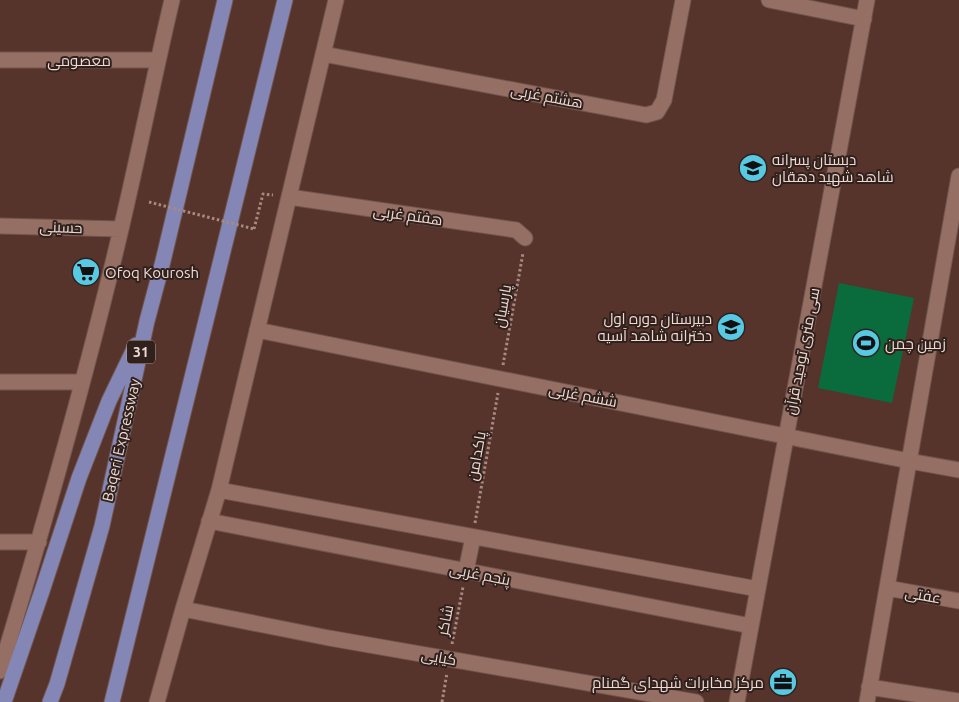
<svg xmlns="http://www.w3.org/2000/svg" width="959" height="702" viewBox="0 0 959 702" font-family="Ubuntu,Cairo,sans-serif">
	<style>
		.green { fill: #0a6b3d }
		.lines { fill: none; stroke-linecap: round; stroke-linejoin: round }
		.minor-casing { stroke: #70544d; stroke-width: 17 }
		.trunk-casing { stroke: #70544d; stroke-width: 17 }
		.path { stroke: #a68a83; stroke-width: 3; stroke-dasharray: 2.5 2.5; stroke-linecap: butt }
		.minor { stroke: #956f64; stroke-width: 15 }
		.trunk { stroke: #8486b6; stroke-width: 15 }
		.path-bridge { stroke: #a68a83; stroke-width: 3; stroke-dasharray: 2.5 2.5; stroke-linecap: butt }
		.labels { text-anchor: middle; dominant-baseline: central; stroke-width: 4; stroke-linejoin: round; paint-order: stroke }
		.shield { fill: #30211d; stroke: #b6a29c; stroke-width: 1 }
		.shield-label { font-size: 14px; font-weight: bold; fill: #efd9d3 }
		.street-label { font-size: 15px; fill: #efd9d3; stroke: #30211d }
		.poi-label { font-size: 15px; fill: #efd9d3; stroke: #30211d; text-anchor: start }
	</style>
	<rect width="100%" height="100%" fill="#56342c"/>
	<path class="green" d="M839 283 914 298 892 403 818 388Z"/>
	<g class="lines">
		<defs>
			<path id="minor" d="M769 0 864 19
				M323 54 646 115 657 112 664 100 683 0
				M0 60H158
				M289 197 516 230 525 238
				M0 226 121 229
				M257 330 909 461 959 470
				M0 382H82
				M219 490 758 589
				M209 521 751 626
				M0 542H39
				M466 571 473 537
				M887 588 959 601
				M183 609 329 638 696 702
				M0 671C44 525 86 378 121 229 139 153 154 76 172 0
				M869 687 959 701
				M157 702 183 609 219 490 336 0
				M737 702 867 0
				M867 702 959 176"/>
			<path id="trunk" d="M4 702 42 591 79 478 109 401 136 345
				M50 702 57 684 102 526 147 321 163 261 225 0
				M112 702 285 0"/>
		</defs>
		<use href="#minor" class="minor-casing"/>
		<use href="#trunk" class="trunk-casing"/>
		<path class="path" d="M254 229 263 194 273 195
			M503 365 523 253
			M475 523 498 393
			M452 644 463 587
			M442 702 447 673"/>
		<use href="#minor" class="minor"/>
		<use href="#trunk" class="trunk"/>
		<path class="path-bridge" d="M149 202 254 229"/>
	</g>
	<defs>
		<symbol id="school-disc" viewBox="-11 -11 22 22"><circle r="9.5" fill="#57c9e3" stroke="#30211d"/><path d="M0-5L7-2L0 1L-7-2ZM-4 1L0 2.5L4 1V4Q0 6-4 4Z" fill="#111"/></symbol>
		<symbol id="supermarket-disc" viewBox="-11 -11 22 22"><circle r="9.5" fill="#57c9e3" stroke="#30211d"/><path d="M-6-5.5h2.5l.6 2H6L4.5 2H-2.5L-4.4-4H-6ZM-1.5 3.2a1.3 1.3 0 1 0 .1 0ZM3 3.2a1.3 1.3 0 1 0 .1 0Z" fill="#111"/></symbol>
		<symbol id="stadium-disc" viewBox="-11 -11 22 22"><circle r="9.5" fill="#57c9e3" stroke="#30211d"/><path d="M0-5a6.5 5 0 1 0 0 10a6.5 5 0 1 0 0-10ZM-3.5-1.8h7v3.6h-7Z" fill="#111"/></symbol>
		<symbol id="office-disc" viewBox="-11 -11 22 22"><circle r="9.5" fill="#57c9e3" stroke="#30211d"/><path d="M-6-3h4V-5.5h4V-3h4V5H-6ZM-1-4.5V-3h2v-1.5ZM-6 0V1H6V0Z" fill="#111"/></symbol>
	</defs>
	<g fill-rule="evenodd">
		<use href="#school-disc" x="737" y="152" width="32" height="32"/>
		<use href="#supermarket-disc" x="70" y="256" width="32" height="32"/>
		<use href="#school-disc" x="715" y="311" width="32" height="32"/>
		<use href="#stadium-disc" x="850" y="327" width="32" height="32"/>
		<use href="#office-disc" x="767" y="666" width="32" height="32"/>
	</g>
	<g class="labels">
		<rect class="shield" x="127" y="340.5" width="28" height="23" rx="4"/>
		<g class="shield-label">
			<text x="141" y="352">31</text>
		</g>
		<g class="street-label">
			<text x="79" y="60">معصومی</text>
			<text transform="translate(547 96) rotate(11)">هشتم غربی</text>
			<text transform="translate(408 215) rotate(8)">هفتم غربی</text>
			<text transform="translate(61 227) rotate(2)">حسینی</text>
			<text transform="translate(502 306) rotate(-80)">پارسیان</text>
			<text transform="translate(802 351) rotate(-79)">سی متری توحید قرآن</text>
			<text transform="translate(583 395) rotate(11)">ششم غربی</text>
			<text transform="translate(121 440) rotate(-77)">Baqeri Expressway</text>
			<text transform="translate(476 456) rotate(-80)">پاکدامن</text>
			<text transform="translate(480 574) rotate(11)">پنجم غربی</text>
			<text transform="translate(923 595) rotate(10)">عفتی</text>
			<text transform="translate(445 620) rotate(-79)">شاکر</text>
			<text transform="translate(439 657) rotate(10)">کیایی</text>
		</g>
		<g class="poi-label">
			<text x="772" y="159">دبستان پسرانه<tspan x="772" dy="17">شاهد شهید دهقان</tspan></text>
			<text x="105" y="272">Ofoq Kourosh</text>
			<text x="712" y="318" text-anchor="end">دبیرستان دوره اول<tspan x="712" dy="17">دخترانه شاهد آسیه</tspan></text>
			<text x="885" y="343">زمین چمن</text>
			<text x="764" y="682" text-anchor="end">مرکز مخابرات شهدای گمنام</text>
		</g>
	</g>
</svg>
